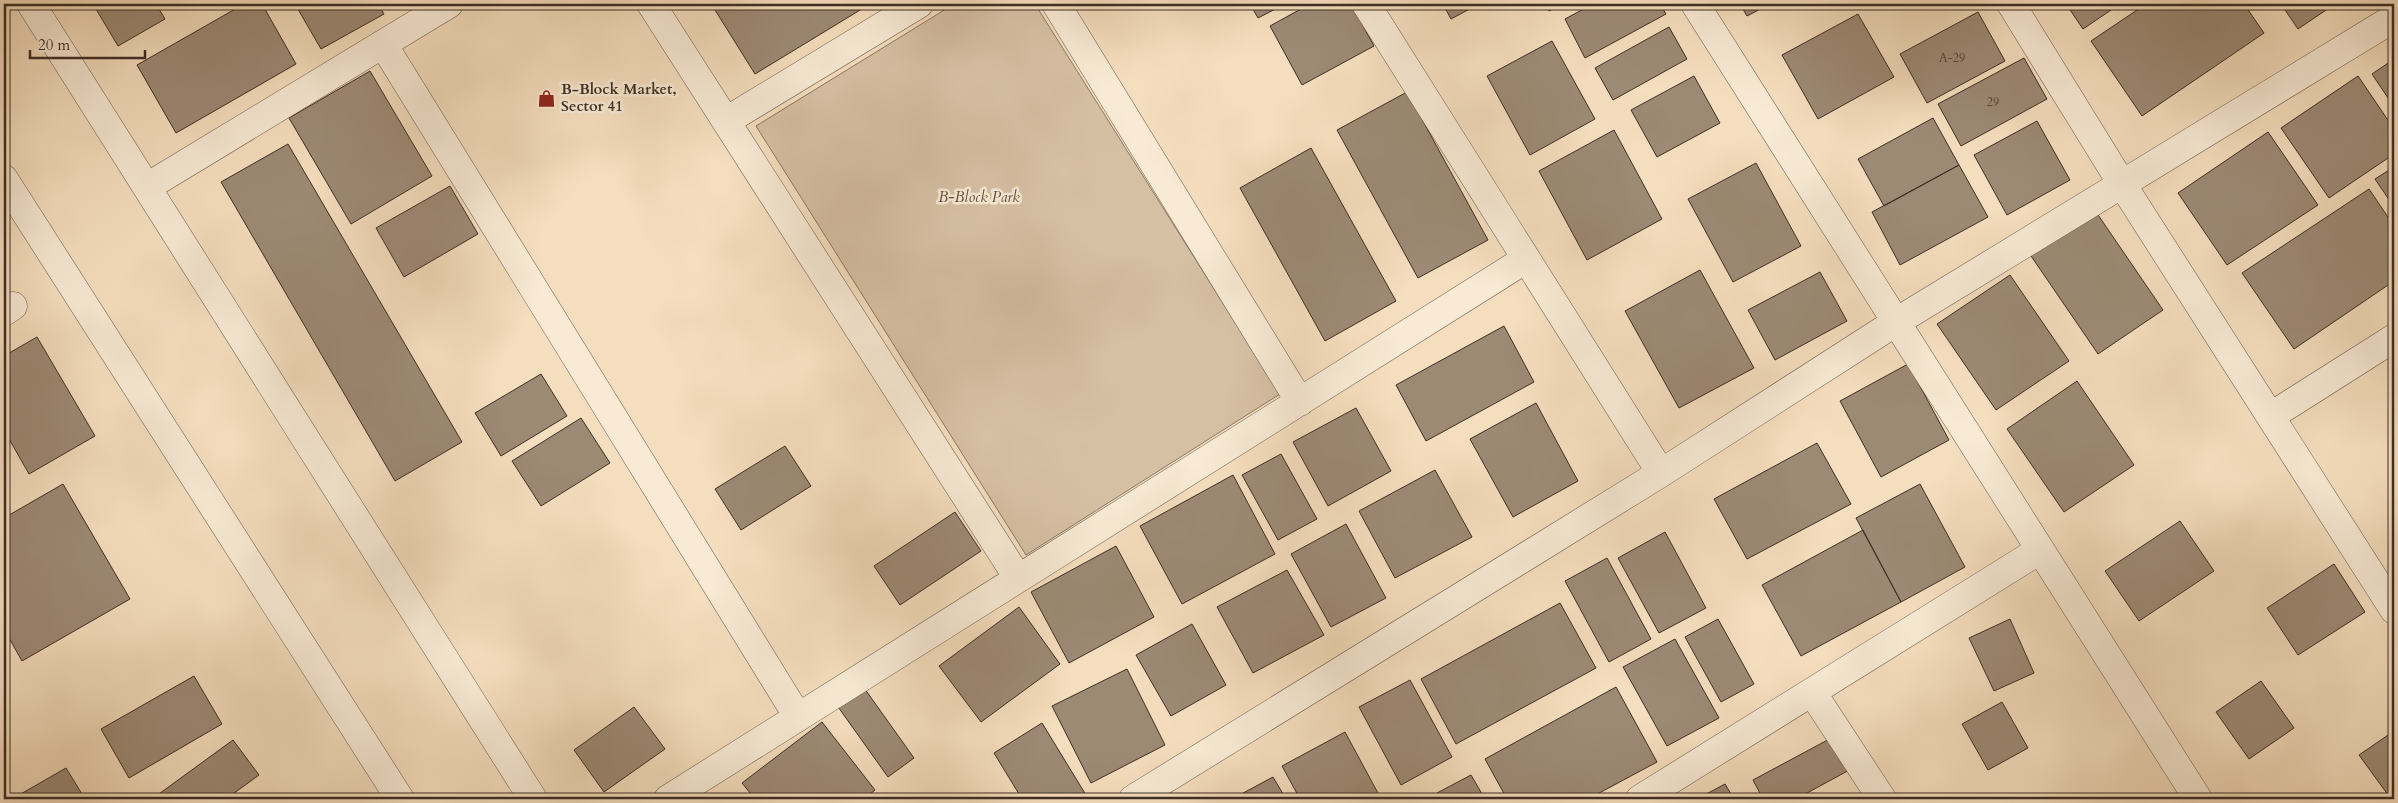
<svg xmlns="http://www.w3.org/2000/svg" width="2398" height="803" viewBox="0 0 2398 803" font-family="Cardo,serif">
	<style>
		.green { fill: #d6c0a4; stroke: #8a7764 }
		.building { fill: #9d8a75; stroke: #3e2e25 }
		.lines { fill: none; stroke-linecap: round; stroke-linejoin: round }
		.minor-casing { stroke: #6c5a4b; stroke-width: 29 }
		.minor { stroke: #f8ead5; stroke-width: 28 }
		.labels { text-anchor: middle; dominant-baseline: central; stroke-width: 5; stroke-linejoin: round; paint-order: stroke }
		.number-label { font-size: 12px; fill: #564539 }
		.poi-label { font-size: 15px; font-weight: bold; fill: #3e2e25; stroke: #f8ead5; text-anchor: start }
		.park-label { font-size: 15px; font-style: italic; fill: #5c4b3e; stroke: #f8ead5 }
	</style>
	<rect width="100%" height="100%" fill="#f5debe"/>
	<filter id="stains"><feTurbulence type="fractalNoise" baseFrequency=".004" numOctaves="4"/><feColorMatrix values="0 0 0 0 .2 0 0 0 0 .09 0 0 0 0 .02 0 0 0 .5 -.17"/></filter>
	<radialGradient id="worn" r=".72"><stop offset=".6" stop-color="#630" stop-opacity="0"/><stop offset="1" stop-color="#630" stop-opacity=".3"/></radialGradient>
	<path class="green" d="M954 4H1035L1280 394 1026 555 756 126Z"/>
	<path class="building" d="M93 4H156L165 19 118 46Z
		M244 4H262L296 64 176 133 137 65Z
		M295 4H378L384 14 321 49Z
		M725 4H870L755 74 715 10Z
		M1250 4H1285L1258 18Z
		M1310 4H1351L1374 46 1302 85 1270 26Z
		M1443 4H1479L1451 19Z
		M1545 4H1562L1549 11Z
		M1593 4H1660L1666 14 1585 58 1565 19Z
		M1740 4H1770L1747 16Z
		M2066 4H2111L2114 8 2083 29Z
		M2146 4H2244L2264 33 2142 116 2091 41Z
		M2281 4H2335L2298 29Z
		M1978 12 2005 61 1927 103 1900 54Z
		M1858 14 1894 77 1818 119 1782 55Z
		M1669 27 1687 59 1613 100 1595 68Z
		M1552 41 1595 119 1530 155 1487 76Z
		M2024 58 2047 99 1961 146 1938 104Z
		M2394 59V107L2372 74Z
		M370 71 432 176 351 224 289 118Z
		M1694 76 1720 123 1657 157 1631 110Z
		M2358 76 2394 129V154L2329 198 2281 128Z
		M1407 92 1488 240 1418 278 1337 130Z
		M1933 118 1959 165 1884 206 1858 159Z
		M2037 121 2070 180 2007 215 1974 155Z
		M1614 130 1662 219 1587 260 1539 171Z
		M2268 132 2318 205 2227 265 2178 193Z
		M288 144 462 442 395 481 221 182Z
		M1311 148 1396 301 1325 341 1240 188Z
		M1756 163 1801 246 1733 282 1688 199Z
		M1959 165 1988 217 1900 265 1872 212Z
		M2394 167V207L2375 179Z
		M450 186 478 234 404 277 376 228Z
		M2369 189 2394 226V281L2294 349 2242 273Z
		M2094 209 2163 310 2098 354 2029 253Z
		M1700 270 1754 368 1679 408 1625 311Z
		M1820 272 1847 321 1775 360 1748 310Z
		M2010 275 2069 361 1996 410 1937 324Z
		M1504 326 1534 382 1426 441 1396 385Z
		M37 337 95 436 29 474 4 430V356Z
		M1908 364 1949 440 1881 477 1840 401Z
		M541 374 567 416 501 456 475 413Z
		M2077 381 2134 465 2064 512 2007 429Z
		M1536 403 1578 481 1513 517 1470 439Z
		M1356 408 1391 471 1328 506 1293 442Z
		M581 418 610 463 541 506 512 461Z
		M1817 443 1851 504 1747 559 1714 499Z
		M785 446 811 486 741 530 715 489Z
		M1281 454 1317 519 1278 540 1242 475Z
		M1435 470 1472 537 1395 578 1359 511Z
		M1233 475 1275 554 1182 604 1140 526Z
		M63 484 130 599 22 661 4 629V518Z
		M1920 484 1965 567 1901 602 1856 518Z
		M955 512 981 551 900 605 874 566Z
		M2180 521 2214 571 2139 621 2105 571Z
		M1346 524 1386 598 1331 627 1291 554Z
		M1863 530 1901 602 1801 656 1762 585Z
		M1665 532 1706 608 1659 633 1618 558Z
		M1116 546 1154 617 1069 663 1031 592Z
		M1607 558 1651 639 1609 662 1565 581Z
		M2334 564 2365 612 2298 655 2267 608Z
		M1287 570 1324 635 1253 673 1217 607Z
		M1560 603 1596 668 1456 744 1421 679Z
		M1019 607 1060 664 981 722 939 666Z
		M1718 619 1754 684 1721 702 1685 637Z
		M2010 619 2034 673 1994 691 1969 638Z
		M1192 624 1226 685 1171 716 1136 655Z
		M1675 639 1719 718 1667 746 1623 667Z
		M1127 669 1165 745 1091 783 1052 706Z
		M194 676 222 724 129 778 101 729Z
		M1410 680 1452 757 1401 785 1359 707Z
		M2261 681 2294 728 2249 759 2216 712Z
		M862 685 914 758 888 777 836 704Z
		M1616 687 1657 762 1588 799H1507L1485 759Z
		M2002 702 2028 748 1988 770 1962 724Z
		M634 707 665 749 604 792 574 750Z
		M822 722 875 790 864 799H755L742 783Z
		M1042 723 1086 795 1080 799H1022L994 753Z
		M2394 731V799H2391L2359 755Z
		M1345 732 1379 795 1371 799H1300L1282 766Z
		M1835 736 1853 768 1796 799H1763L1753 780Z
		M233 740 259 775 226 799H152Z
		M66 768 85 799H12Z
		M1471 775 1485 799H1440L1437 793Z
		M1273 777 1286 799H1232Z
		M1725 784 1734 799H1697Z"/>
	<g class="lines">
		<defs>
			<path id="minor" d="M31 4 533 799
				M651 4 1018 578
				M1056 4 1300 402
				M1366 4 1661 473
				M1695 4 2198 799
				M2011 4 2122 184 2394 610
				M383 44 798 717
				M726 121 919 4
				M4 179 400 799
				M147 187 449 4
				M4 312 13 306
				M2271 416 2394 338
				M1812 692 1882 799
				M668 799 1526 259
				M1133 799 1661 473 1896 322 2394 18
				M1640 799 2040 550"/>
		</defs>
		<use href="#minor" class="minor-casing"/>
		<use href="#minor" class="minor"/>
	</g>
	<defs>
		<symbol id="shop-bare" viewBox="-9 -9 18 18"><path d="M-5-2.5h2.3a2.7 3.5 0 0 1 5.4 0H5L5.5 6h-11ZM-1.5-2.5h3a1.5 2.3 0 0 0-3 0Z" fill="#8f2418" stroke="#f8ead5" stroke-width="2.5" paint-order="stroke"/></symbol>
	</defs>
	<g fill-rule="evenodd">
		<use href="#shop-bare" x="534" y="86" width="25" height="25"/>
	</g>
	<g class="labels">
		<g class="number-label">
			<text x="1952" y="58">A-29</text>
			<text x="1993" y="102">29</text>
		</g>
		<g class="poi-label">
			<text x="561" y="89">B-Block Market,<tspan x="561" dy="17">Sector 41</tspan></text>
		</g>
		<g class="park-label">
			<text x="979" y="197">B-Block Park</text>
		</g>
	</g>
	<rect width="2398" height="803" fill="none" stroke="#f5debe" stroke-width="20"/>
	<rect x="5" y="5" width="2388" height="793" fill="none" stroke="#3e2e25" stroke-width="2.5"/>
	<rect x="10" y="10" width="2378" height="783" fill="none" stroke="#3e2e25"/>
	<path d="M30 50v8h115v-8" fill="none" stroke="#3e2e25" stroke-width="2.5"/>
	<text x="38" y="50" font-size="15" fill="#3e2e25" stroke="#f8ead5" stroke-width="4" paint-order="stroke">20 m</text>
	<rect width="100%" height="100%" filter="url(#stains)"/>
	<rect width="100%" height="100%" fill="url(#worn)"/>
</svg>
